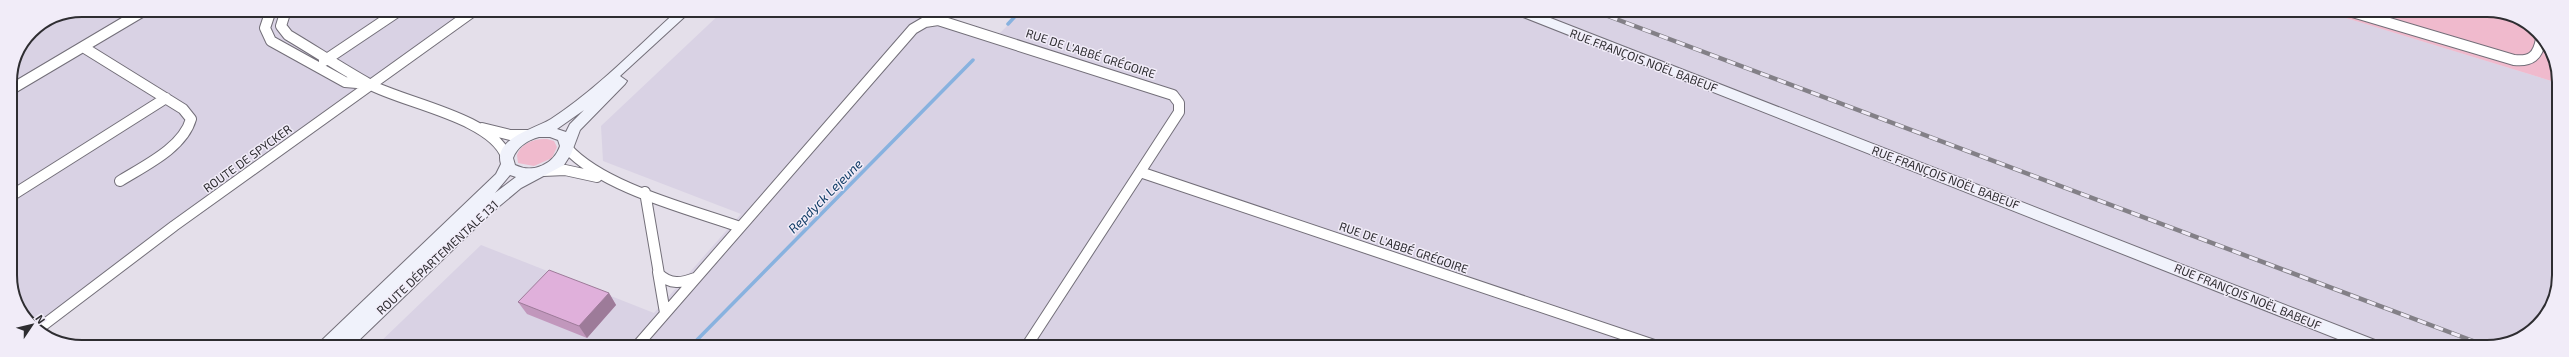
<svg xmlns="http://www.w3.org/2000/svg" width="2569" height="357" viewBox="0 0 2569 357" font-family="'Exo 2',sans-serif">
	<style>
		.built { fill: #d9d2e4 }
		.green { fill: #f0bacd }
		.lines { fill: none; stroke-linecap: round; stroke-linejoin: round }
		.stream { stroke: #88b2df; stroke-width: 3.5 }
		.street-casing { stroke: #736f79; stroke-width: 12 }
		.secondary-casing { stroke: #736f79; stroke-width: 2 }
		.street { stroke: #fff; stroke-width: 10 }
		.secondary { fill: #f0f2fb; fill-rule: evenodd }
		.rail-casing { stroke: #838087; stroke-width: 4.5 }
		.rail { stroke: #f1ecf8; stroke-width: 3; stroke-dasharray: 9; stroke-linecap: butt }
		.wall { fill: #c197bc }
		.shaded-wall { fill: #9d7b99 }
		.building { fill: #e0b0db; stroke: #9d7b99 }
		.labels { text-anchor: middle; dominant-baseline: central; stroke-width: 3; stroke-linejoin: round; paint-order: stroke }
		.street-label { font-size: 12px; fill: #2e2d31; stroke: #f1ecf8 }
		.water-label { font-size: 13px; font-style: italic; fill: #0e3a64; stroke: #f1ecf8 }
		.rim { fill: none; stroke: #2e2d31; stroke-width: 2 }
	</style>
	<rect width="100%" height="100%" fill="#e4dfea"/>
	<path class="built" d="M82 10H467L324 111 33 327 12 294 10 81 16 54 31 31 54 15Z
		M724 10H905L991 42 1023 10 2323 11 2558 83V285L2535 329 2488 347 376 346 481 245 654 313 741 214 603 161 601 126Z"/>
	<path class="green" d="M2323 11H2497L2535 28 2558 67V83Z
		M547 139 554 141 557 147 552 158 534 166 518 163 517 155C521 143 535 138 547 139Z"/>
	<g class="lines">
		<path class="stream" d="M1008 24 1021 10
			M690 347 973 60"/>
		<defs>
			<path id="street" d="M271 10 265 28 271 41 345 82 369 84
				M286 10 281 26 288 35C315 51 342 69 369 84 403 103 491 117 506 156
				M2349 11 2514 60C2531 62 2538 56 2541 39
				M83 47 183 109 191 119C183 148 144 166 120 181
				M324 61 400 10
				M10 90 145 10
				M482 128 510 135H529
				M567 148C603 188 689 209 740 227
				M543 171 565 170 597 177
				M645 192 659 274C670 285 682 283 695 278
				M11 196 166 98
				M658 272 665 313
				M37 330 174 226 475 10
				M636 347 913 29 925 22 938 20 1173 95 1179 103V112L1140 172 1660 347
				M1026 347 1140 172"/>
			<path id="secondary" d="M678 10H692L620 76 627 81 625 84 580 130 571 154 564 165 521 188 491 213 353 346H319L321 341 496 174 501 164C493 138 535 129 551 119 597 89 637 47 678 10ZM584 110 570 124 566 132 557 129ZM539 137H550L558 140 560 146C554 164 533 174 515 165L513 158C517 147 528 140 539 137ZM510 175 516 177 495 193Z
				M1511 10H1530L2380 342 2383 347H2358L1513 13Z"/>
		</defs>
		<use href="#street" class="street-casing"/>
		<use href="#secondary" class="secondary-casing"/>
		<use href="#street" class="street"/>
		<use href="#secondary" class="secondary"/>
		<defs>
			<path id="rail" d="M1592 10 2489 347"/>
		</defs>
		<use href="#rail" class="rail-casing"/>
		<use href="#rail" class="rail"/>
	</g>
	<path class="wall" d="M609 293 616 305 587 338 527 314 518 302Z"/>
	<path class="shaded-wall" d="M609 293 616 305 587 338 579 326Z"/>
	<path class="building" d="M549 270 609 293 579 326 518 302Z"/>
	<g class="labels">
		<g class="street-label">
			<text transform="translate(1091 53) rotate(18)">RUE DE L'ABBÉ GRÉGOIRE</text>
			<text transform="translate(1644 60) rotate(21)">RUE FRANÇOIS NOËL BABEUF</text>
			<text transform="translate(247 158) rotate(-36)">ROUTE DE SPYCKER</text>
			<text transform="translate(1946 177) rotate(21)">RUE FRANÇOIS NOËL BABEUF</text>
			<text transform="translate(1404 247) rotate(19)">RUE DE L'ABBÉ GRÉGOIRE</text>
			<text transform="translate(437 257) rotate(-43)">ROUTE DÉPARTEMENTALE 131</text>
			<text transform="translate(2248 296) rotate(22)">RUE FRANÇOIS NOËL BABEUF</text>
		</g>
		<g class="water-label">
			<text transform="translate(825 196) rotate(-45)">Repdyck Lejeune</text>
		</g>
	</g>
	<path d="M0 0H2569V357H0ZM82 17H2487A65 65 0 0 1 2552 82V275A65 65 0 0 1 2487 340H82A65 65 0 0 1 17 275V82A65 65 0 0 1 82 17Z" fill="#f1ecf8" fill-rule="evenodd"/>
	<path class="rim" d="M82 17H2487A65 65 0 0 1 2552 82V275A65 65 0 0 1 2487 340H82A65 65 0 0 1 17 275V82A65 65 0 0 1 82 17Z"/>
	<g transform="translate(32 325) rotate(55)" stroke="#f1ecf8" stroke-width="3" paint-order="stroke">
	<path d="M0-3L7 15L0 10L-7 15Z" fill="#2e2d31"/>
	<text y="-6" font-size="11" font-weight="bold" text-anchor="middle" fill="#2e2d31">N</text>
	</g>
</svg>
